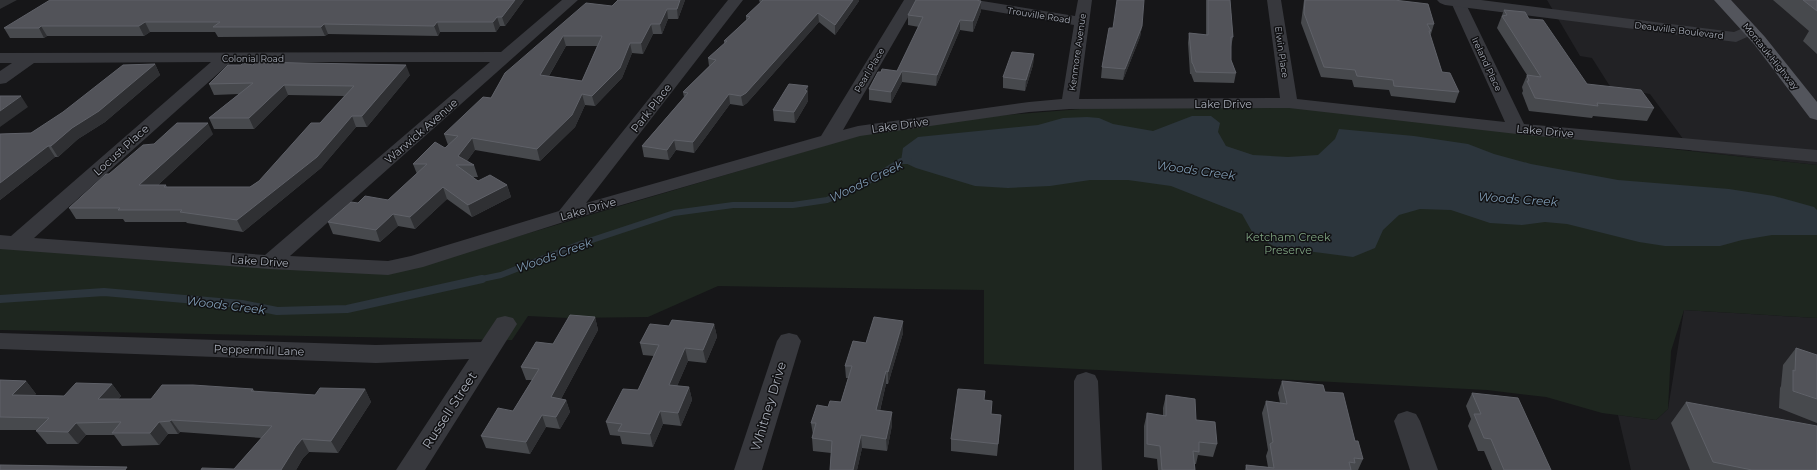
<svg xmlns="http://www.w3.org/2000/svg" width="1817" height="470" viewBox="0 0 1817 470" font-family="Montserrat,sans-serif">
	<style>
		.built { fill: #222225 }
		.green { fill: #1e261f }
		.water { fill: #2c353c }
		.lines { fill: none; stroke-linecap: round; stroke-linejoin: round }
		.stream-far1 { stroke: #2c353c; stroke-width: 6 }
		.stream { stroke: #2c353c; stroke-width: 8 }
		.minor { fill: #37383d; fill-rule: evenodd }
		.tertiary { fill: #37383d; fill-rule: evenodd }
		.primary { fill: #53555c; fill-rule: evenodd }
		.wall { fill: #47494d; fill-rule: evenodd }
		.shaded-wall { fill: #2f3033 }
		.building { fill: #525359; stroke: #5f6168; fill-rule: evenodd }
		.labels { text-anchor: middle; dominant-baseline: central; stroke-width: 3; stroke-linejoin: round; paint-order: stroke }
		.far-street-label { font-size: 9px; fill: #a8adb8; stroke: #111113 }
		.street-label { font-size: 11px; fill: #a8adb8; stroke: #111113 }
		.park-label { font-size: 11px; fill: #7fa381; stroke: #111113 }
		.water-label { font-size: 12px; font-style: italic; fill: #7f9bb3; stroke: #111113 }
		.near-street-label { font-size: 13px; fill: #a8adb8; stroke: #111113 }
	</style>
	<rect width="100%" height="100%" fill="#161618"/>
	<path class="built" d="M1547 0H1817V165L1692 151 1650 94 1611 88 1592 58 1580 56Z
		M1684 310 1817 318V470H1631L1618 415 1656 420 1668 409Z"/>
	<path class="green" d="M1295 107 1817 165V318L1684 310 1671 351 1668 409 1656 420 1602 413 1546 397 1487 390 984 364V290L718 286 648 317 568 318 528 316 512 340 0 330V247L391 274 867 133 981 117 1093 108Z"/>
	<path class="water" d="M1192 116H1211L1220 123 1218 132 1226 146 1253 155 1288 157 1318 155 1335 139 1339 129 1414 136 1468 144 1494 154 1531 164 1618 180 1729 189 1774 196 1814 207 1817 210V235H1772L1742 240 1720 246H1665L1639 242 1567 224 1545 222 1522 225 1490 223 1451 210 1420 209 1399 215 1383 230 1375 248 1353 257 1276 247 1255 237 1242 214 1171 186 1128 180H1090L1050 186 1008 188 975 186 916 168 901 161 903 148 918 137 1038 125 1063 118 1087 117 1099 118 1113 124 1153 131Z"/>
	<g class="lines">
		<path class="stream-far1" d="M477 280 501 275 580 244 674 213 733 205H793L827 200 864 184 901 161H909"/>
		<path class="stream" d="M0 299 104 292 242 304 277 311 347 309 482 279"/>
		<path class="minor" d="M562 0H578L290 256 388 261 411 256 559 211 728 0H743L586 203 821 136 904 0H918L843 130 858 126 1029 102 1062 99 1074 25 950 4 945 3 943 0H976L1075 16 1078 0H1092L1079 99 1280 98 1267 0H1281L1297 99 1505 122 1450 0H1464L1524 124 1817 150V162L1517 134 1289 108 1070 109 1029 112 860 136 573 219 423 267 388 275 270 269 0 249V235L11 236 211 62 34 63 6 83 0 84V71L12 63H0V53L501 52ZM231 62H490L265 255 34 238Z
			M505 316 513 318 517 324 425 470H396L469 359 376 363 0 349V333L376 345 481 342 497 318Z
			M789 333 797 335 801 341 762 470H734L777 341 781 335Z
			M1086 372 1095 375 1098 381 1102 470H1074V381L1077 375Z
			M1407 411 1416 414 1420 421 1438 470H1410L1394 421 1398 414Z"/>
		<path class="tertiary" d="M1437 0H1481L1734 32 1750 25 1756 27 1758 30 1756 33 1736 42 1445 5 1440 3Z"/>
		<path class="primary" d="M1714 0H1731L1765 37 1817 102V120L1810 118 1754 44Z"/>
	</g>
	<path class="wall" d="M524 0 505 26H500L496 32H440L438 36 328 34 325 36 218 37 215 32H150L144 36H47L44 38H10L4 28Z
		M685 0 678 19H668L662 34H653L643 54 632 53 622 78 595 106 585 105 575 127 540 161 475 150 467 161 474 165 478 177H472L478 181 507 185 511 197 472 217 447 199 415 229 398 226 380 242 333 234 328 222 358 203 388 200 417 174 413 164 445 148 448 145 444 134 491 98 505 73 612 6ZM566 46H597L582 81 549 76Z
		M759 0H859V1L835 35 819 22 747 103 743 106 730 104 694 153 676 150 669 160 644 157 642 146 684 97 683 92 709 66 708 58 724 44V41L746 20V16L760 3Z
		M1206 0H1230L1233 37 1231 47V60L1236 73 1234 83 1194 82 1191 74H1190L1188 43 1189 33 1206 35Z
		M1304 0H1394L1434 24 1431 34 1430 35 1442 72 1459 92 1455 103 1391 96 1389 90 1354 87 1352 80 1321 77 1301 23Z
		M1773 0H1817V54L1803 41 1809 31Z
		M981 1V11L973 32 960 30 936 86 902 82 891 103 869 100V89L881 72 897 71 919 27 908 25V15Z
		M1504 10 1529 19 1587 84 1654 108 1647 121 1593 116 1592 118 1529 111 1522 93 1523 91 1522 87 1527 75 1497 28Z
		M1142 26 1140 37 1123 80 1101 78 1102 67 1113 28Z
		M1034 54 1033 65 1025 91 1003 88V77Z
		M155 64 160 75 105 122 78 139 58 157H55L0 200V134L31 133Z
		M253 65 410 75 367 127H356L321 168 243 232 187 223 186 222H125L123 219H76L69 208 109 174 154 144 213 134 158 185H166L167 187H250L259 181 320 123 344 96 288 95 254 129H214L209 118 239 94 214 95 209 84Z
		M808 97V101L795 123 774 121 773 110Z
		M595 317 598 330 561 399 566 400 570 412 560 429 546 427 530 454 486 448 481 436 513 411 532 380H526L521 367 553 344Z
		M714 324 717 337 706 363 688 361 677 386 689 387 692 400 681 426 663 424 653 447 622 444 620 436 610 435 606 422 638 390 654 356 643 355 640 343 669 326Z
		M903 333 888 384H886L880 411 892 425 887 451 862 448 857 470H830L831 453 813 451 812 438 813 435 811 423 828 407 841 402 848 378H846L845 366 866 343Z
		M1796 348 1817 355V423L1779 408 1780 388 1781 386 1783 365Z
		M0 380 26 381 36 394 34 395 64 396 112 384 121 396 118 399H151L253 389 255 392 315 395 365 389 371 402 338 453 309 452 303 458 296 470H201L234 469 262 438 180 432 178 434H168L159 445 122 446 114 435H86L78 444H47L36 431 37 430H0Z
		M1282 381 1325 392 1355 441 1363 459 1358 470H1245L1246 465 1268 467 1266 456 1268 450 1262 413 1266 401 1280 403 1278 393Z
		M1472 393 1551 470H1492L1484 451H1478L1468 426 1471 419 1466 406Z
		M1166 395 1196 420 1217 444 1213 457 1198 455 1196 464H1195V470H1158L1157 459 1144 457V426L1147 413 1163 416V408Z
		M984 400 991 414 1001 415 997 456 951 451V439Z
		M1686 402 1817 470H1690L1671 423Z"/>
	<path class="shaded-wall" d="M0 0H17L0 9Z
		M515 0H524L505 26 502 17Z
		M680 0H685L678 19 677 9Z
		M853 0H859V1L835 35V25Z
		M981 1V11L973 32V21Z
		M667 9 668 19 662 34 660 24Z
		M818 13 819 22 747 103 743 106 741 96Z
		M497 17 500 26 496 32 493 22Z
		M960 20V30L936 86 937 75Z
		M145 22 150 32 144 36 139 26Z
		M437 22 440 32 438 36 434 26Z
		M324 24 328 34 325 36 321 27Z
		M651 24 653 34 643 54 641 43Z
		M41 26 47 36 44 38 39 28Z
		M1142 26 1140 37 1123 80 1125 69Z
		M563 36 566 46 543 86 540 75Z
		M630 43 632 53 622 78 595 106 592 96Z
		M1034 54 1033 65 1025 91 1026 80Z
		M155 64 160 75 105 122 78 139 58 157 51 146 72 128Z
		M406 65 410 75 367 127 362 116Z
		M902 71V82L891 103V92Z
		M284 85 288 95 254 129 249 118Z
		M808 86V101L795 123 794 112Z
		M582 94 585 105 575 127 540 161 537 149Z
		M729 94 730 104 694 153 693 142Z
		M21 96 28 107 0 127V111Z
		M352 116 356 127 321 168 243 232 237 220Z
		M208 123 213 134 146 196 139 185Z
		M472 138 475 150 464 165 458 156Z
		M674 140 676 150 669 160 667 150Z
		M48 146 55 157 0 200V183Z
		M507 185 511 197 472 217 468 205Z
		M443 187 447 199 415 229 410 217Z
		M393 214 398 226 380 242 376 230Z
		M595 317 598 330 555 410 551 397Z
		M903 321V333L888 384V372Z
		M714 324 717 337 706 363 703 350Z
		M685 348 688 361 672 398 669 385Z
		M886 371V384L877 423 876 410Z
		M26 381 36 394 22 408 12 395Z
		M112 384 121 396 107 412 98 399Z
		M689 387 692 400 681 426 678 413Z
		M365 389 371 402 338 453 331 441Z
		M566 400 570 412 560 429 556 417Z
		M660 411 663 424 653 447 650 434Z
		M892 412V425L887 451 886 439Z
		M542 415 546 427 530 454 526 442Z
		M171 420 180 432 178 434 170 421Z
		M159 422 168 434 159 445 150 433Z
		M76 423 86 435 78 444 68 432Z
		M861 435 862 448 857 470H853Z
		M302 439 309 452 303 458 296 470H281L296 446Z"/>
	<path class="building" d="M50 0H515L502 17H497L493 22H437L434 26 324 24 321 27H213L220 22H145L139 26H41L39 28H4Z
		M618 0H680L677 9H667L660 24H651L641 43H630L620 68 592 96 582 94 572 115 537 149 472 138 458 156 474 165H456L478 181 490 175 507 185 468 205 443 187 410 217 393 214 376 230 328 222 351 202 358 203 365 196 388 200 427 164H413L435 142 445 148 458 136 444 134 483 97 491 98 505 73 586 3 612 6ZM563 36H602L582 81 540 75Z
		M763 0H853L835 25 818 13 746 93 741 96 729 94 693 142 674 140 667 150 642 146 688 93 683 92 716 60 708 58 727 41H724L750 17 746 16Z
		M916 0H976L981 1 973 21 960 20 937 75 902 71 891 92 869 89 878 72H881L882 69 897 71 923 17 908 15Z
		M1117 0H1144L1142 26 1125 69 1102 67 1109 28H1113Z
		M1208 0H1230L1233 37H1231V60L1236 73 1196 72 1193 64 1192 63 1189 33 1208 35Z
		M1305 0H1394L1428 4 1434 24H1427L1431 31H1429L1442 72 1450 73 1459 92 1394 86 1393 80 1357 76 1355 70 1324 67 1304 13Z
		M1803 0H1817V11Z
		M1504 10 1525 12 1529 19 1543 20 1587 84 1641 90 1654 108 1597 103 1598 106 1535 98 1527 81H1529L1527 75 1541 77 1502 16 1507 15Z
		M1012 52 1034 54 1026 80 1003 77Z
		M256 62 406 65 362 116H352L317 157 237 220 180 212 182 210H118L120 208H69L106 174H109L143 145 154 144 177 123H208L139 185H166L164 187H250L259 181 311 123H320L354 86 284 85 249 118H209L253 83 209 84 228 65H241L243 63 253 65Z
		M155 64 99 111 72 128 51 146H48L0 183V134L31 133 63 112 123 65Z
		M789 84 808 86 805 90 807 91 794 112 773 110Z
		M0 96H21L0 111Z
		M570 315 595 317 551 397 566 400 556 417 542 415 526 442 481 436 498 408 513 411 539 369 521 367 536 342 553 344Z
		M874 317 903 321 888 372 886 371 876 410 892 412 886 439 861 435 853 470H830L832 441 812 438 816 423H811L817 405 828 407 830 401 841 402 852 366H845L853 341 866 343Z
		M672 320 714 324 703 350 685 348 669 385 689 387 678 413 660 411 650 434 618 431 622 424 606 422 623 389 638 390 659 345 640 343 650 324 669 326Z
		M1796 348 1817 355V399L1793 391V370L1795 371Z
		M0 380 26 381 12 395 64 396 76 383 112 384 98 399H151L162 385H193L253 389 251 391 315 395 320 388 365 389 331 441 302 439 296 446 281 470H201L202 468 234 469 272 426 171 420 170 421 159 422 150 433H112L121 422 76 423 68 432 36 431 49 418 0 417Z
		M1282 381 1323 385 1325 392 1343 393 1355 441H1358L1363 459 1354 458 1355 463 1349 462 1351 470H1247L1246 465 1274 468 1270 444 1273 442 1266 401 1287 404Z
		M958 389 985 391 984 400 992 401 991 414 1001 415 998 444 951 439Z
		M1472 393 1518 398 1551 470H1504L1491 439 1484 438 1474 414H1481Z
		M1166 395 1195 399 1196 420 1215 422 1217 444 1199 442V452L1193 451 1195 470H1162L1160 446 1147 444V413L1166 416Z
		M1686 402 1817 426V470H1752L1713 462Z
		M0 465 127 467 125 470H0Z"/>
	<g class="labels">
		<g class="far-street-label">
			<text transform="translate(1039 15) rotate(9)">Trouville Road</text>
			<text transform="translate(1679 30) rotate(7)">Deauville Boulevard</text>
			<text transform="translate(1077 52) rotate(-82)">Kenmore Avenue</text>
			<text transform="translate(1282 52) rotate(82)">Elwin Place</text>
			<text transform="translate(1771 56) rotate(51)">Montauk Highway</text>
			<text x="253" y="58">Colonial Road</text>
			<text transform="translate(1487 64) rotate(65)">Ireland Place</text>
			<text transform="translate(869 70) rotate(-59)">Pearl Place</text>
		</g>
		<g class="street-label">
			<text x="1223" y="104">Lake Drive</text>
			<text transform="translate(651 108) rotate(-52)">Park Place</text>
			<text transform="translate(900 125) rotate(-8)">Lake Drive</text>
			<text transform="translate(421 131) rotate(-41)">Warwick Avenue</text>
			<text transform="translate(1545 131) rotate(5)">Lake Drive</text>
			<text transform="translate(121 150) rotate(-42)">Locust Place</text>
			<text transform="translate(588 209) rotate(-16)">Lake Drive</text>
			<text transform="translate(260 261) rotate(4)">Lake Drive</text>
			<text transform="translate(259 350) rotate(2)">Peppermill Lane</text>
		</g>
		<g class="park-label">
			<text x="1288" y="237">Ketcham Creek<tspan x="1288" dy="13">Preserve</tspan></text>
		</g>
		<g class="water-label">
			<text transform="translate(1196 170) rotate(8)">Woods Creek</text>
			<text transform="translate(866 181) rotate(-26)">Woods Creek</text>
			<text transform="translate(1518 199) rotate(4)">Woods Creek</text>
			<text transform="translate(554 255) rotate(-20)">Woods Creek</text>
			<text transform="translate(226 305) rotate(7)">Woods Creek</text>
		</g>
		<g class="near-street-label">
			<text transform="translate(768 406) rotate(-73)">Whitney Drive</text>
			<text transform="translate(449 410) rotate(-57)">Russell Street</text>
		</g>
	</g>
</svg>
